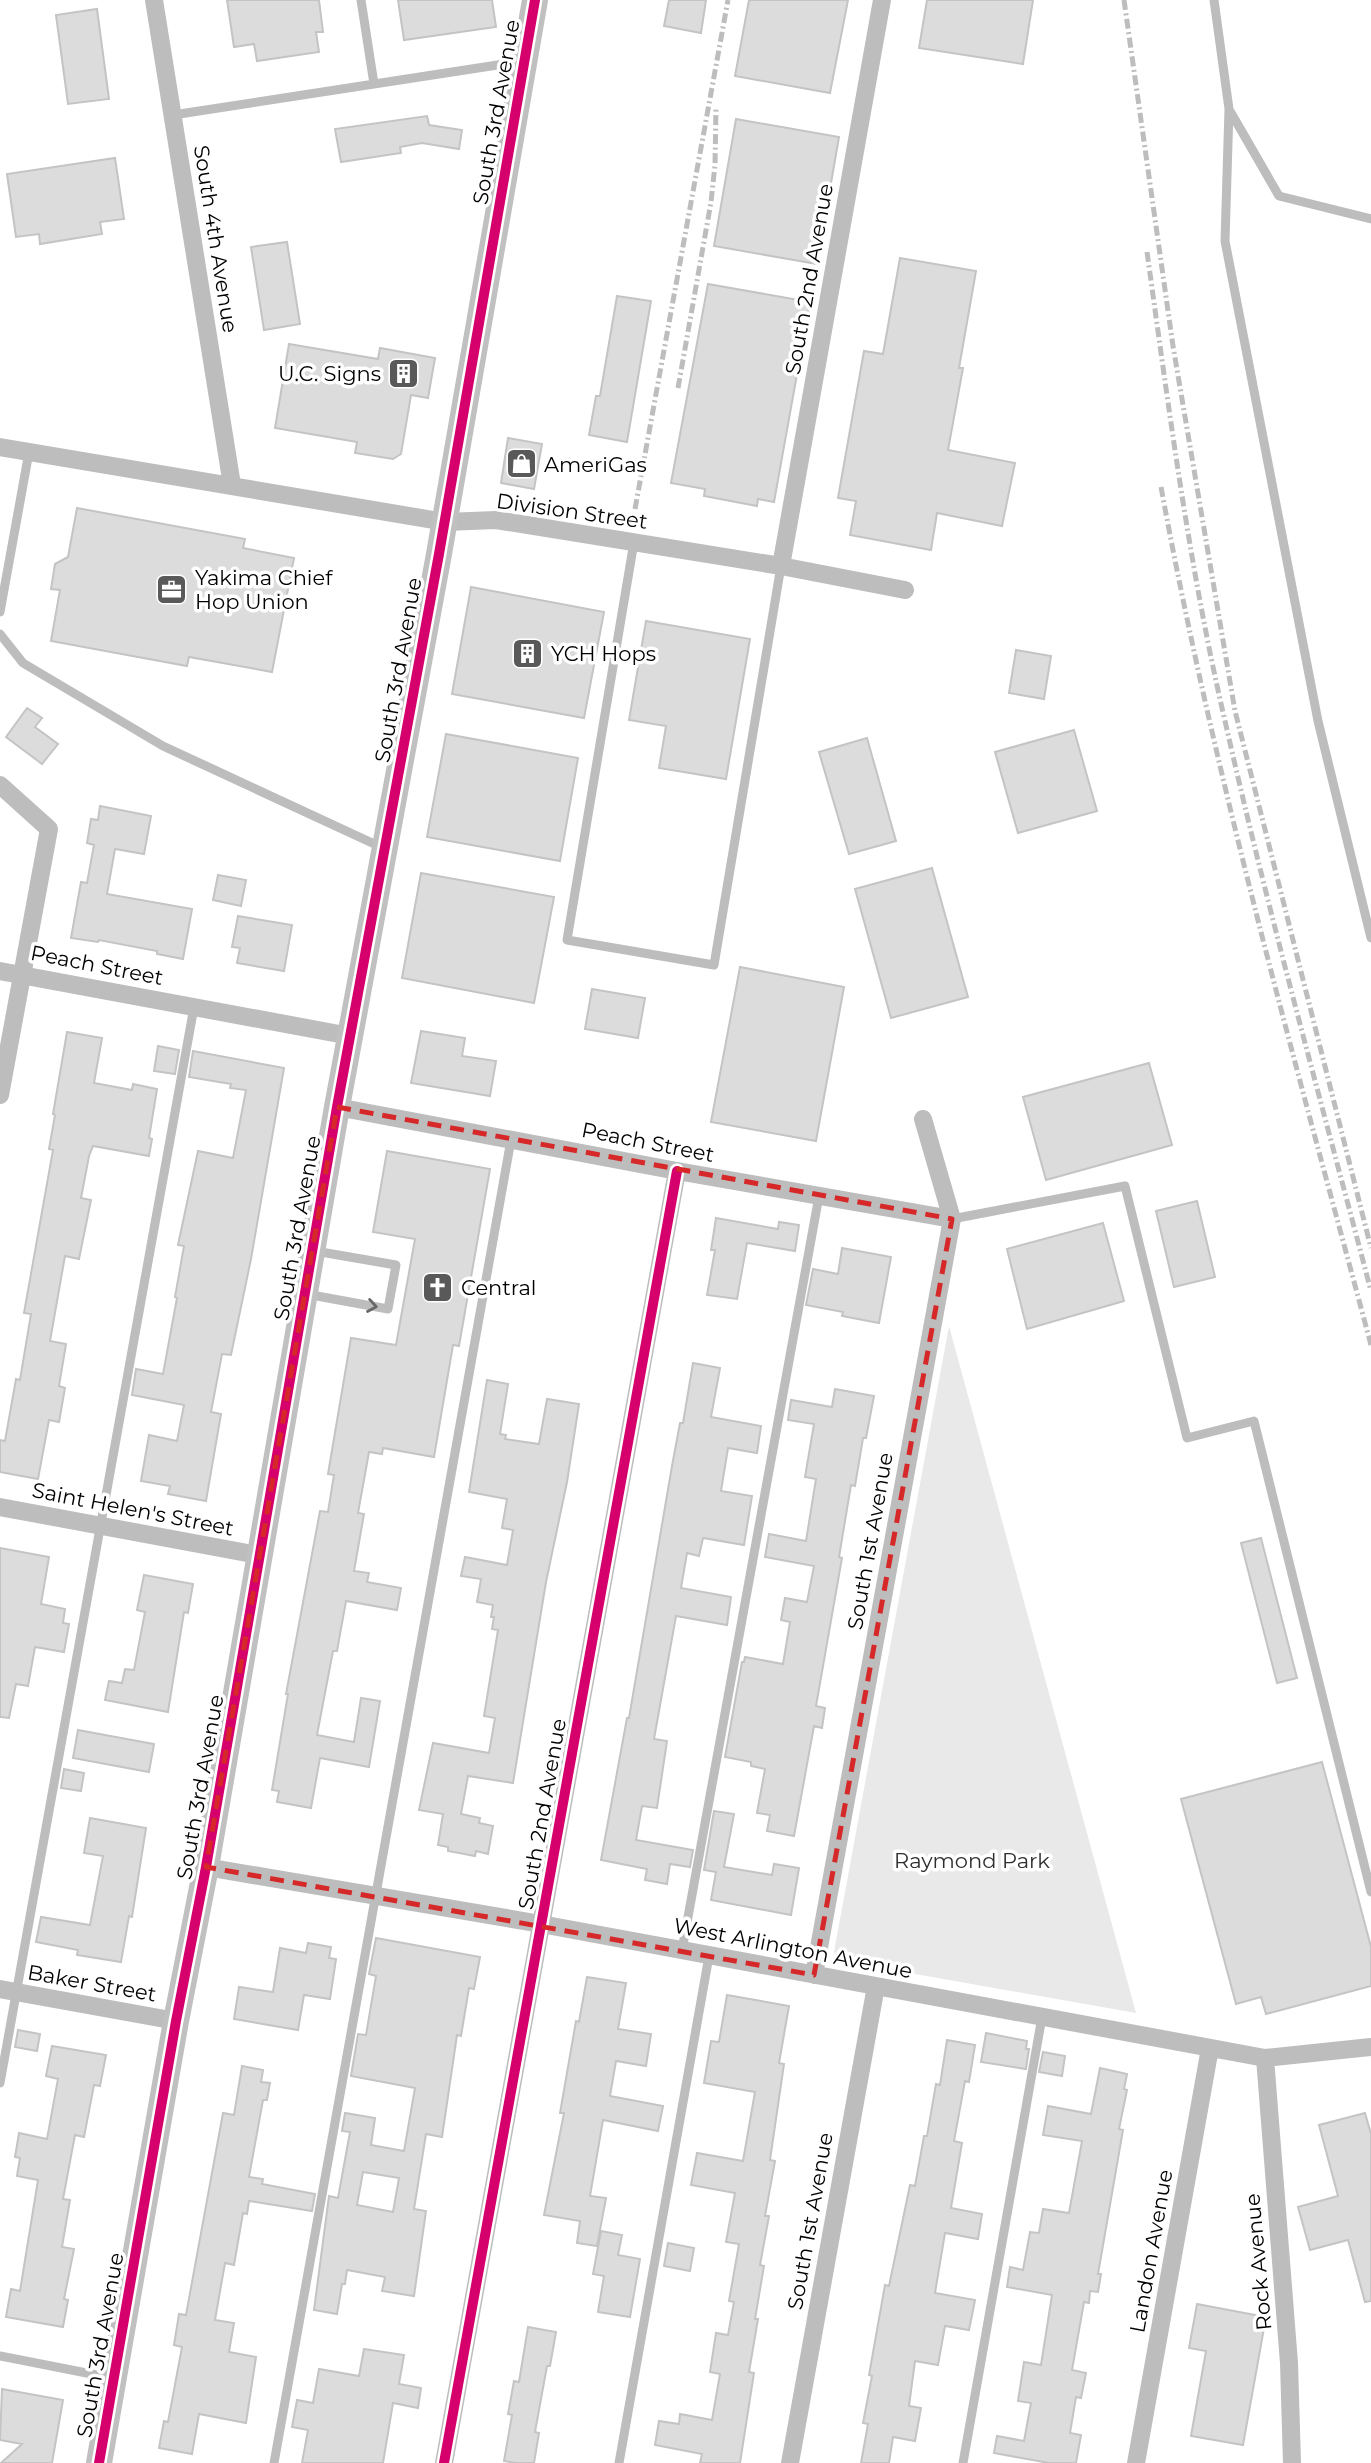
<svg xmlns="http://www.w3.org/2000/svg" width="1371" height="2463" viewBox="0 0 1371 2463" font-family="Montserrat,sans-serif">
	<style>
		.green { fill: #e9e9e9 }
		.building { fill: #dcdcdc; stroke: #c4c4c4; stroke-width: 2; fill-rule: evenodd }
		.lines { fill: none; stroke-linecap: round; stroke-linejoin: round }
		.lane { stroke: #bdbdbd; stroke-width: 9 }
		.street { stroke: #bdbdbd; stroke-width: 18 }
		.secondary { stroke: #c0c0c0; stroke-width: 26 }
		.rail { stroke: #bdbdbd; stroke-width: 5; stroke-dasharray: 10 3.5 2 3.5; stroke-linecap: butt }
		.cycleway-casing { stroke: #fff; stroke-width: 15 }
		.cycleway { stroke: #d6006c; stroke-width: 10 }
		.oneway { stroke: #686868 }
		.marked { fill: none; stroke: #d62828; stroke-width: 5; stroke-dasharray: 14 9; stroke-linejoin: round }
		.labels { text-anchor: middle; dominant-baseline: central; stroke-width: 7; stroke-linejoin: round; paint-order: stroke }
		.street-label { font-size: 21px; fill: #000; stroke: #fff }
		.poi-label { font-size: 21px; fill: #000; stroke: #fff; text-anchor: start }
		.park-label { font-size: 21px; fill: #2e2e2e; stroke: #fff }
	</style>
	<rect width="100%" height="100%" fill="#fff"/>
	<path class="green" d="M949 1326 1136 2013 842 1961 834 1952Z"/>
	<path class="building" d="M227 0H319L323 32H316L319 52 257 61 254 44 234 47Z
		M398 0H492L496 27 404 40Z
		M669 0H706L701 33 664 26Z
		M749 0H848L830 93 735 76Z
		M927 0H1033L1023 64 919 48Z
		M97 9 109 99 68 104 56 15Z
		M427 116 429 125 462 130 459 149 422 143 400 147 401 153 341 162 335 129Z
		M736 119 839 137 817 264 714 246Z
		M115 158 124 219 100 222 102 234 40 244 39 234 16 237 7 174Z
		M287 242 300 324 264 330 251 247Z
		M900 258 976 271 959 368H963L948 450 1015 463 1002 526 937 513 931 550 850 535 856 501 838 498 864 351 883 354Z
		M708 284 810 302 774 502 758 499 757 506 704 496 705 489 671 483Z
		M617 296 651 301 627 442 589 435 596 396H600Z
		M289 344 378 359 380 348 435 358 428 398 411 395 401 454 393 459 355 453 357 442 275 428Z
		M508 438 542 444 534 489 501 483Z
		M77 508 245 539 243 548 294 558 272 672 189 657 187 666 51 641 60 590 51 589 55 564 68 557Z
		M471 587 604 612 584 718 452 694Z
		M646 621 750 639 726 779 659 768 666 726 629 720Z
		M1016 650 1051 656 1044 699 1009 693Z
		M27 708 42 718 35 727 58 744 42 764 6 737Z
		M1074 730 1097 811 1018 833 995 752Z
		M446 734 578 758 560 861 427 837Z
		M867 738 896 841 849 854 819 752Z
		M100 806 151 816 144 854 115 849 107 894 192 909 183 959 157 954V951L99 940 98 942 71 938 81 882 87 883 94 845 87 843 91 819 98 820Z
		M932 868 968 997 891 1018 855 889Z
		M421 873 554 897 534 1003 402 978Z
		M218 875 246 880 241 906 213 900Z
		M238 916 292 925 284 971 237 963 240 948 232 947Z
		M740 967 844 987 816 1141 711 1122Z
		M592 989 645 998 638 1038 585 1029Z
		M421 1031 465 1038 462 1056 496 1061 490 1096 411 1083Z
		M67 1032 102 1038 94 1083 132 1090 133 1084 157 1089 149 1138 152 1139 149 1156 93 1146 89 1156 81 1198 91 1200 79 1259 65 1256 50 1341 66 1344 59 1386 65 1388 59 1422 49 1420 38 1479 0 1472V1440L5 1441 16 1379 20 1380 31 1314 24 1313 53 1150 49 1149 55 1115 53 1114Z
		M158 1046 179 1050 175 1074 154 1071Z
		M193 1051 284 1068 251 1259 231 1355 222 1354 211 1412 221 1414 206 1501 168 1494 170 1486 141 1481 149 1435 177 1441 184 1405 132 1395 136 1369 163 1374 177 1298 175 1297 184 1246 178 1245 198 1151 233 1158 246 1090 230 1088 231 1084 189 1077Z
		M1149 1063 1172 1145 1046 1180 1023 1097Z
		M387 1151 490 1169 459 1346 453 1345 434 1457 383 1448 382 1454 369 1452 358 1513 364 1514 354 1571 369 1573 367 1582 401 1588 397 1610 346 1601 337 1651H333L317 1735 354 1742 361 1698 380 1701 369 1767 320 1758 311 1808 277 1802 279 1791 272 1790 288 1694H286L320 1511 328 1512 334 1475 328 1474 351 1338 396 1345 415 1239 373 1232Z
		M1197 1201 1215 1277 1174 1287 1156 1211Z
		M716 1218 778 1229 779 1222 799 1225 795 1251 747 1243 737 1299 707 1295 715 1250H711Z
		M1103 1223 1124 1301 1027 1329 1007 1249Z
		M842 1248 891 1257 879 1323 842 1316 843 1312 806 1305 813 1269 838 1274Z
		M693 1363 720 1368 711 1417 761 1426 757 1453 728 1448 721 1491 752 1496 744 1545 703 1538 699 1556 687 1553 681 1588 731 1597 727 1625 676 1616 654 1739 667 1741 657 1808 642 1806 636 1840 693 1850 690 1867 670 1864 667 1884 645 1880 647 1869 601 1860 627 1718H629L672 1466 680 1423H683Z
		M487 1380 508 1384 500 1434 506 1435 505 1439 539 1444 547 1399 579 1404 567 1482 546 1582 513 1783 468 1776 461 1814 480 1818 479 1823 493 1826 488 1854 476 1851 475 1856 448 1851V1847L438 1845 443 1814 419 1810 433 1743 489 1753 495 1718 484 1716 498 1630 492 1629 494 1617H491L493 1605 477 1602 481 1579 461 1576 465 1557 507 1565 513 1530 502 1528 507 1499 469 1492Z
		M835 1389 874 1396 866 1438H863L855 1486 851 1485 839 1557 842 1558 816 1706 825 1708 822 1728 814 1726 794 1836 767 1831 770 1815 757 1813 765 1769 751 1766V1762L725 1757 742 1662H744L745 1657 783 1664 790 1622 781 1620 785 1598 807 1602 814 1566 765 1557 769 1534 806 1541 816 1479 805 1477 814 1424 788 1420 791 1400 832 1407Z
		M1261 1538 1297 1678 1277 1683 1241 1543Z
		M0 1548 49 1557 41 1604 65 1609 63 1623 69 1624 64 1652 35 1647 28 1686 16 1684 9 1718 0 1717Z
		M144 1575 193 1584 188 1613 184 1612 168 1712 105 1700 109 1681 122 1683 125 1669 134 1670 145 1612 137 1610Z
		M78 1730 154 1744 149 1772 73 1758Z
		M1322 1762 1371 1947V1986L1266 2014 1261 1997 1236 2004 1181 1799Z
		M64 1769 84 1773 81 1791 61 1788Z
		M714 1811 734 1814 724 1867 772 1875 774 1864 799 1868 791 1915 711 1900 716 1872 704 1870Z
		M90 1818 146 1828 132 1917 129 1916 121 1962 77 1955 78 1950 36 1942 41 1917 90 1925 103 1856 84 1853Z
		M376 1938 480 1957 474 1989 469 1988 461 2036 457 2035 442 2137 426 2134 414 2209 426 2211 414 2296 382 2291 385 2277 347 2270 345 2284H342L337 2314 314 2310 329 2196 338 2198 350 2132 342 2131 345 2113 375 2118 371 2145 404 2151 415 2088 351 2076 358 2034 366 2035 376 1976 369 1974ZM363 2172 399 2178 393 2212 357 2205Z
		M308 1943 331 1947 329 1958 336 1959 330 1999 304 1995 298 2030 234 2019 239 1987 273 1992 280 1948 306 1953Z
		M587 1977 626 1983 618 2029 651 2034 646 2066 616 2061 610 2096 663 2106 658 2131 603 2120 590 2196 606 2198 597 2246 577 2243 580 2221 544 2215 564 2113H560L576 2021 579 2022Z
		M727 1995 789 2006 779 2063 784 2064 770 2160 775 2161 765 2216H769L760 2265 764 2266 755 2319H758L749 2372 754 2373 740 2463H700L702 2454 655 2445 659 2421 679 2424 680 2414 712 2420 720 2374 710 2372 716 2333 728 2335 734 2302 729 2301 739 2244 726 2242 735 2193 691 2185 697 2153 743 2161 755 2092 704 2083 711 2041 719 2042Z
		M18 2030 40 2034 37 2051 15 2047Z
		M986 2033 1027 2041 1026 2049H1029L1026 2069 981 2062Z
		M947 2040 975 2045 969 2082 965 2081 954 2141 962 2143 951 2208 982 2214 978 2239 945 2233 935 2293 975 2300 969 2330 945 2326 938 2365 915 2361 909 2406 921 2408 915 2441 893 2437 889 2463H861L868 2424 863 2423 872 2376 869 2375 885 2285 889 2286 910 2185 915 2186 924 2136H927L936 2084 940 2085Z
		M52 2046 106 2055 100 2086 94 2085 84 2137 75 2135 63 2199 70 2200 62 2247 74 2249 64 2299 68 2300 63 2327 6 2317 11 2289 20 2291 38 2180 17 2176 20 2158 15 2157 19 2133 47 2139 58 2079 46 2076Z
		M1043 2052 1065 2056 1062 2076 1039 2072Z
		M242 2066 263 2070 261 2082 270 2083 267 2100H263L249 2177 263 2179 262 2184 315 2194 312 2211 249 2201 247 2214 243 2213 234 2265 225 2263 215 2320 234 2323 229 2352 256 2357 246 2423 199 2414 192 2454 159 2448 164 2421 168 2422 182 2347 174 2345 179 2314 186 2315 223 2113 234 2115Z
		M1100 2068 1127 2074 1124 2089 1127 2090 1119 2129 1123 2130 1098 2274H1101L1098 2292 1090 2291 1089 2303 1084 2302 1072 2370 1086 2373 1081 2398 1076 2397 1070 2433 1081 2435 1076 2463H1049L994 2453 997 2436 1024 2441 1031 2403 1018 2401 1024 2362 1041 2365 1052 2295 1007 2287 1010 2267 1023 2270 1030 2232 1039 2233 1043 2209 1069 2213 1082 2141 1043 2135 1048 2106 1091 2114Z
		M1365 2113 1371 2134V2301L1365 2302 1348 2240 1310 2250 1298 2207 1338 2196 1319 2125Z
		M601 2231 622 2235 618 2255 640 2259 630 2317 598 2312 604 2276 593 2274Z
		M668 2243 694 2248 690 2271 664 2266Z
		M1197 2304 1266 2317 1243 2445 1191 2436 1206 2351 1189 2348Z
		M528 2327 556 2332 550 2366H547L535 2432 539 2433 534 2463H516L504 2461 512 2415 508 2414 514 2381 519 2382Z
		M364 2349 404 2355 399 2384 421 2388 418 2408 393 2403 383 2463H302L308 2430 292 2427 297 2400 313 2403 319 2369 359 2376Z
		M2 2389 63 2400 52 2463H1L22 2444 0 2440Z"/>
	<g class="lines">
		<path class="lane" d="M361 0 374 84
			M1214 0 1229 109 1225 241 1318 721 1371 938
			M1230 111 1279 196 1371 219
			M173 115 504 64 520 66
			M634 542 567 940 714 965 781 566
			M0 612 29 452
			M0 634 23 663 163 746 383 848
			M952 1219 1125 1186 1187 1438 1254 1421 1371 1892
			M306 1294 388 1309 396 1265 315 1251
			M682 1950 819 1196
			M0 2083 194 1007
			M0 2356 112 2378
			M274 2463 511 1140
			M619 2463 709 1956
			M963 2463 1042 2017"/>
		<path class="street" d="M154 0 232 485
			M0 447 445 522 496 520 781 566 905 590
			M781 566 882 0
			M0 785 49 829 0 1095
			M0 971 350 1036
			M337 1107 677 1171 952 1219
			M0 1507 258 1555
			M206 1867 541 1924 1265 2058 1371 2047
			M814 1975 952 1219 923 1119
			M0 1989 176 2021
			M1265 2058 1289 2363 1292 2463
			M444 2463 677 1171
			M790 2463 876 1986
			M1136 2463 1210 2048"/>
		<path class="secondary" d="M99 2463 176 2021 206 1867 337 1107 439 554 535 0"/>
		<path class="rail" d="M1124 0 1173 346 1235 711 1371 1248
			M1147 252C1169 409 1189 567 1225 721 1268 912 1321 1101 1371 1291
			M678 388 711 202 715 165 716 107
			M1161 487C1214 776 1295 1061 1371 1345
			M635 509 728 0"/>
		<defs>
			<path id="cycleway" d="M99 2463 176 2021 206 1867 337 1107 439 554 535 0
				M444 2463 677 1171"/>
		</defs>
		<use href="#cycleway" class="cycleway-casing"/>
		<use href="#cycleway" class="cycleway"/>
	</g>
	<defs><path id="oneway-chevron" d="M-2-3.5L2.5 0L-2 3.5" fill="none" stroke-width="1.6" stroke-linecap="round" stroke-linejoin="round" transform="scale(1.75)"/></defs>
	<use class="oneway" href="#oneway-chevron" transform="translate(372 1306) rotate(10)"/>
	<path class="marked" d="M337 1107 952 1219 814 1975 206 1867Z"/>
	<defs>
		<symbol id="building-square" viewBox="-11 -11 22 22"><rect x="-9" y="-9" width="18" height="18" rx="4" fill="#595959" stroke="#fff"/><path d="M-4-6H4V6H1V3H-1V6H-4ZM-2.5-4.3h1.7v1.8h-1.7ZM.8-4.3h1.7v1.8H.8ZM-2.5-1h1.7V.8h-1.7ZM.8-1h1.7V.8H.8Z" fill="#fff"/></symbol>
		<symbol id="shop-square" viewBox="-11 -11 22 22"><rect x="-9" y="-9" width="18" height="18" rx="4" fill="#595959" stroke="#fff"/><path d="M-5-2.5h2.3a2.7 3.5 0 0 1 5.4 0H5L5.5 6h-11ZM-1.5-2.5h3a1.5 2.3 0 0 0-3 0Z" fill="#fff"/></symbol>
		<symbol id="office-square" viewBox="-11 -11 22 22"><rect x="-9" y="-9" width="18" height="18" rx="4" fill="#595959" stroke="#fff"/><path d="M-6-3h4V-5.5h4V-3h4V5H-6ZM-1-4.5V-3h2v-1.5ZM-6 0V1H6V0Z" fill="#fff"/></symbol>
		<symbol id="church-square" viewBox="-11 -11 22 22"><rect x="-9" y="-9" width="18" height="18" rx="4" fill="#595959" stroke="#fff"/><path d="M-1.2-6h2.4v3.5h3.3v2.4h-3.3V6h-2.4V-.1h-3.3v-2.4h3.3Z" fill="#fff"/></symbol>
	</defs>
	<g fill-rule="evenodd">
		<use href="#building-square" x="386" y="356" width="35" height="35"/>
		<use href="#shop-square" x="504" y="446" width="35" height="35"/>
		<use href="#office-square" x="154" y="572" width="35" height="35"/>
		<use href="#building-square" x="510" y="636" width="35" height="35"/>
		<use href="#church-square" x="420" y="1270" width="35" height="35"/>
	</g>
	<g class="labels">
		<g class="street-label">
			<text transform="translate(496 112) rotate(-80)">South 3rd Avenue</text>
			<text transform="translate(216 239) rotate(81)">South 4th Avenue</text>
			<text transform="translate(809 279) rotate(-80)">South 2nd Avenue</text>
			<text transform="translate(572 511) rotate(8)">Division Street</text>
			<text transform="translate(398 670) rotate(-80)">South 3rd Avenue</text>
			<text transform="translate(97 965) rotate(11)">Peach Street</text>
			<text transform="translate(648 1142) rotate(11)">Peach Street</text>
			<text transform="translate(297 1228) rotate(-80)">South 3rd Avenue</text>
			<text transform="translate(133 1509) rotate(11)">Saint Helen's Street</text>
			<text transform="translate(870 1541) rotate(-80)">South 1st Avenue</text>
			<text transform="translate(200 1787) rotate(-80)">South 3rd Avenue</text>
			<text transform="translate(542 1814) rotate(-80)">South 2nd Avenue</text>
			<text transform="translate(793 1948) rotate(11)">West Arlington Avenue</text>
			<text transform="translate(92 1983) rotate(10)">Baker Street</text>
			<text transform="translate(810 2221) rotate(-80)">South 1st Avenue</text>
			<text transform="translate(1151 2251) rotate(-80)">Landon Avenue</text>
			<text transform="translate(1258 2262) rotate(-95)">Rock Avenue</text>
			<text transform="translate(100 2345) rotate(-80)">South 3rd Avenue</text>
		</g>
		<g class="poi-label">
			<text x="381" y="373" text-anchor="end">U.C. Signs</text>
			<text x="544" y="464">AmeriGas</text>
			<text x="195" y="577">Yakima Chief<tspan x="195" dy="24">Hop Union</tspan></text>
			<text x="551" y="653">YCH Hops</text>
			<text x="461" y="1287">Central</text>
		</g>
		<g class="park-label">
			<text x="972" y="1860">Raymond Park</text>
		</g>
	</g>
</svg>
